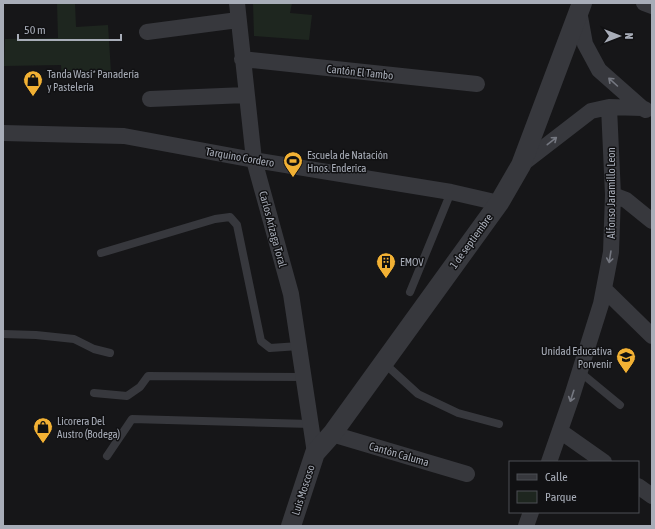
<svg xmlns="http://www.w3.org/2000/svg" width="655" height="529" viewBox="0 0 655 529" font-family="'Asap Condensed',sans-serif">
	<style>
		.green { fill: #1e261f }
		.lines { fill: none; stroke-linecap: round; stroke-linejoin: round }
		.service { stroke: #37383d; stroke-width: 8 }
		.minor { stroke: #37383d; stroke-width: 16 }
		.tertiary { stroke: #37383d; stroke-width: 20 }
		.oneway { stroke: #757881 }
		.labels { text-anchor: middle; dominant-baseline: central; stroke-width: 3; stroke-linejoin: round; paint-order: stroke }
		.street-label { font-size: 11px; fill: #a8adb8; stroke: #111113 }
		.poi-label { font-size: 11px; fill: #a8adb8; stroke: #111113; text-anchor: start }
	</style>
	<rect width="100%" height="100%" fill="#161618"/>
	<path class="green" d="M57 3H75L76 27 108 25 111 72 91 75 62 76 61 65 4 66 5 39 58 38Z
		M253 3H292L290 13 312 15 309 40 254 36Z"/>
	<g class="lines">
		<path class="service" d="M101 253 215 219 230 217 237 225 261 341 270 348 299 346
			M410 292 451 192
			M3 334 36 335 74 339 94 349 110 353
			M384 363 418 394 458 413 499 424
			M580 372 620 405
			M94 393 127 396 140 387 148 376 304 377
			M107 456 132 419 311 424"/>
		<path class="minor" d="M237 3 254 160 291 294 315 453
			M644 3 652 6
			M579 11 585 44 599 70 642 108 646 110
			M147 32 238 20
			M242 59 477 84
			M150 99 246 95
			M3 133 124 136 254 160 451 192 499 203
			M521 165 591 111 609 107 642 108
			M613 195 626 200 652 221
			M605 290 652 336
			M560 431 604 462
			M332 434 467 474
			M549 462 572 396 601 304 611 252 613 195 609 107
			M638 486 652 496
			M526 526 531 512"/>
		<path class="tertiary" d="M291 526 315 453 332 434 499 203 521 165 582 3"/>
	</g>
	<defs><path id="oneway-shaft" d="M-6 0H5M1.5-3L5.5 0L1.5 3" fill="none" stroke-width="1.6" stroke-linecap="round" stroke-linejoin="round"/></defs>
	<g class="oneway">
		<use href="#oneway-shaft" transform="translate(613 82) rotate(-138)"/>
		<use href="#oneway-shaft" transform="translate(552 141) rotate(-38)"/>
		<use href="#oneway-shaft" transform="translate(610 257) rotate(99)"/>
		<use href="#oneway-shaft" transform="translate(572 396) rotate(108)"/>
	</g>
	<defs>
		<symbol id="shop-pin" viewBox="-11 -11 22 30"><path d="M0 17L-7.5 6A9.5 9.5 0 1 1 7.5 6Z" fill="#f2b134" stroke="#111113"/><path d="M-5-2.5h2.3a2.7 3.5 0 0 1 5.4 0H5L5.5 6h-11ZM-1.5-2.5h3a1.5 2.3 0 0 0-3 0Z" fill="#111"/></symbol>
		<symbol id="stadium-pin" viewBox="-11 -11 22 30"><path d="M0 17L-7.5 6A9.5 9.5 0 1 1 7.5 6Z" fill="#f2b134" stroke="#111113"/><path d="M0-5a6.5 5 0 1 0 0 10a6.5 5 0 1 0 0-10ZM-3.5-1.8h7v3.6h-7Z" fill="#111"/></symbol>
		<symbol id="building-pin" viewBox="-11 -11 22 30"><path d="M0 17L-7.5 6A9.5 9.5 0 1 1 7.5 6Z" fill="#f2b134" stroke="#111113"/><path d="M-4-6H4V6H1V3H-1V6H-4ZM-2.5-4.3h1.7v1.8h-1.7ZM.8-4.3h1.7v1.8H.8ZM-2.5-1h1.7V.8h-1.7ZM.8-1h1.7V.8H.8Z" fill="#111"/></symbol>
		<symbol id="school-pin" viewBox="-11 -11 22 30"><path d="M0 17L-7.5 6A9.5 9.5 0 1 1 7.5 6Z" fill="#f2b134" stroke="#111113"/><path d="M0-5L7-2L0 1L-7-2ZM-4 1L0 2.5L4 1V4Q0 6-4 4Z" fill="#111"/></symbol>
	</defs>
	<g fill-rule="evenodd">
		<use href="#shop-pin" x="22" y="69" width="22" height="30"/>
		<use href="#stadium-pin" x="282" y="150" width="22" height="30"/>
		<use href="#building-pin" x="375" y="251" width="22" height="30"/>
		<use href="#school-pin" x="615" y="346" width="22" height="30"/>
		<use href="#shop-pin" x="32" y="416" width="22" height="30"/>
	</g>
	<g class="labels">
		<g class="street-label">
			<text transform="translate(360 72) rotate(6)">Cantón El Tambo</text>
			<text transform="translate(240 157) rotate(10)">Tarquino Cordero</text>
			<text transform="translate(611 193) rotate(-90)">Alfonso Jaramillo Leon</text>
			<text transform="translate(273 229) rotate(75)">Carlos Arízaga Toral</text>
			<text transform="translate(471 241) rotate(-54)">1 de septiembre</text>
			<text transform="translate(399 454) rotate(16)">Cantón Caluma</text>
			<text transform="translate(303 490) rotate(-72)">Luis Moscoso</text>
		</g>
		<g class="poi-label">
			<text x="47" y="74">Tanda Wasi* Panadería<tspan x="47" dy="13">y Pastelería</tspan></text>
			<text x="307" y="155">Escuela de Natación<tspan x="307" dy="13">Hnos. Enderica</tspan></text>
			<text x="400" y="262">EMOV</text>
			<text x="612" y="351" text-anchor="end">Unidad Educativa<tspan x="612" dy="13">Porvenir</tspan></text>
			<text x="57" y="421">Licorera Del<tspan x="57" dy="13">Austro (Bodega)</tspan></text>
		</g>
	</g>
	<rect width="655" height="529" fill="none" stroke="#a8adb8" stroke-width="8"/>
	<rect x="509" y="461" width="130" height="52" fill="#111113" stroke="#4d4f55"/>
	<rect x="517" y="474" width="20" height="6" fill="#37383d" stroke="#4d4f55"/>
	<text x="545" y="481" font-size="12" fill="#a8adb8">Calle</text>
	<rect x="517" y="491" width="20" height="12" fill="#1e261f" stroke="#4d4f55"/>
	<text x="545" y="501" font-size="12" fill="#a8adb8">Parque</text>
	<g transform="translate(619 36) rotate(90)" stroke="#111113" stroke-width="3" paint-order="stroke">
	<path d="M0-3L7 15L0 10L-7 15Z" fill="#a8adb8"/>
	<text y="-6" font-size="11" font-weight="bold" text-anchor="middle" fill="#a8adb8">N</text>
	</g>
	<path d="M18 34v6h103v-6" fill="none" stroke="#a8adb8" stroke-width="2"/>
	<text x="24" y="34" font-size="12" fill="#a8adb8" stroke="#111113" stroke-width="3" paint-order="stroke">50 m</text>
</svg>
